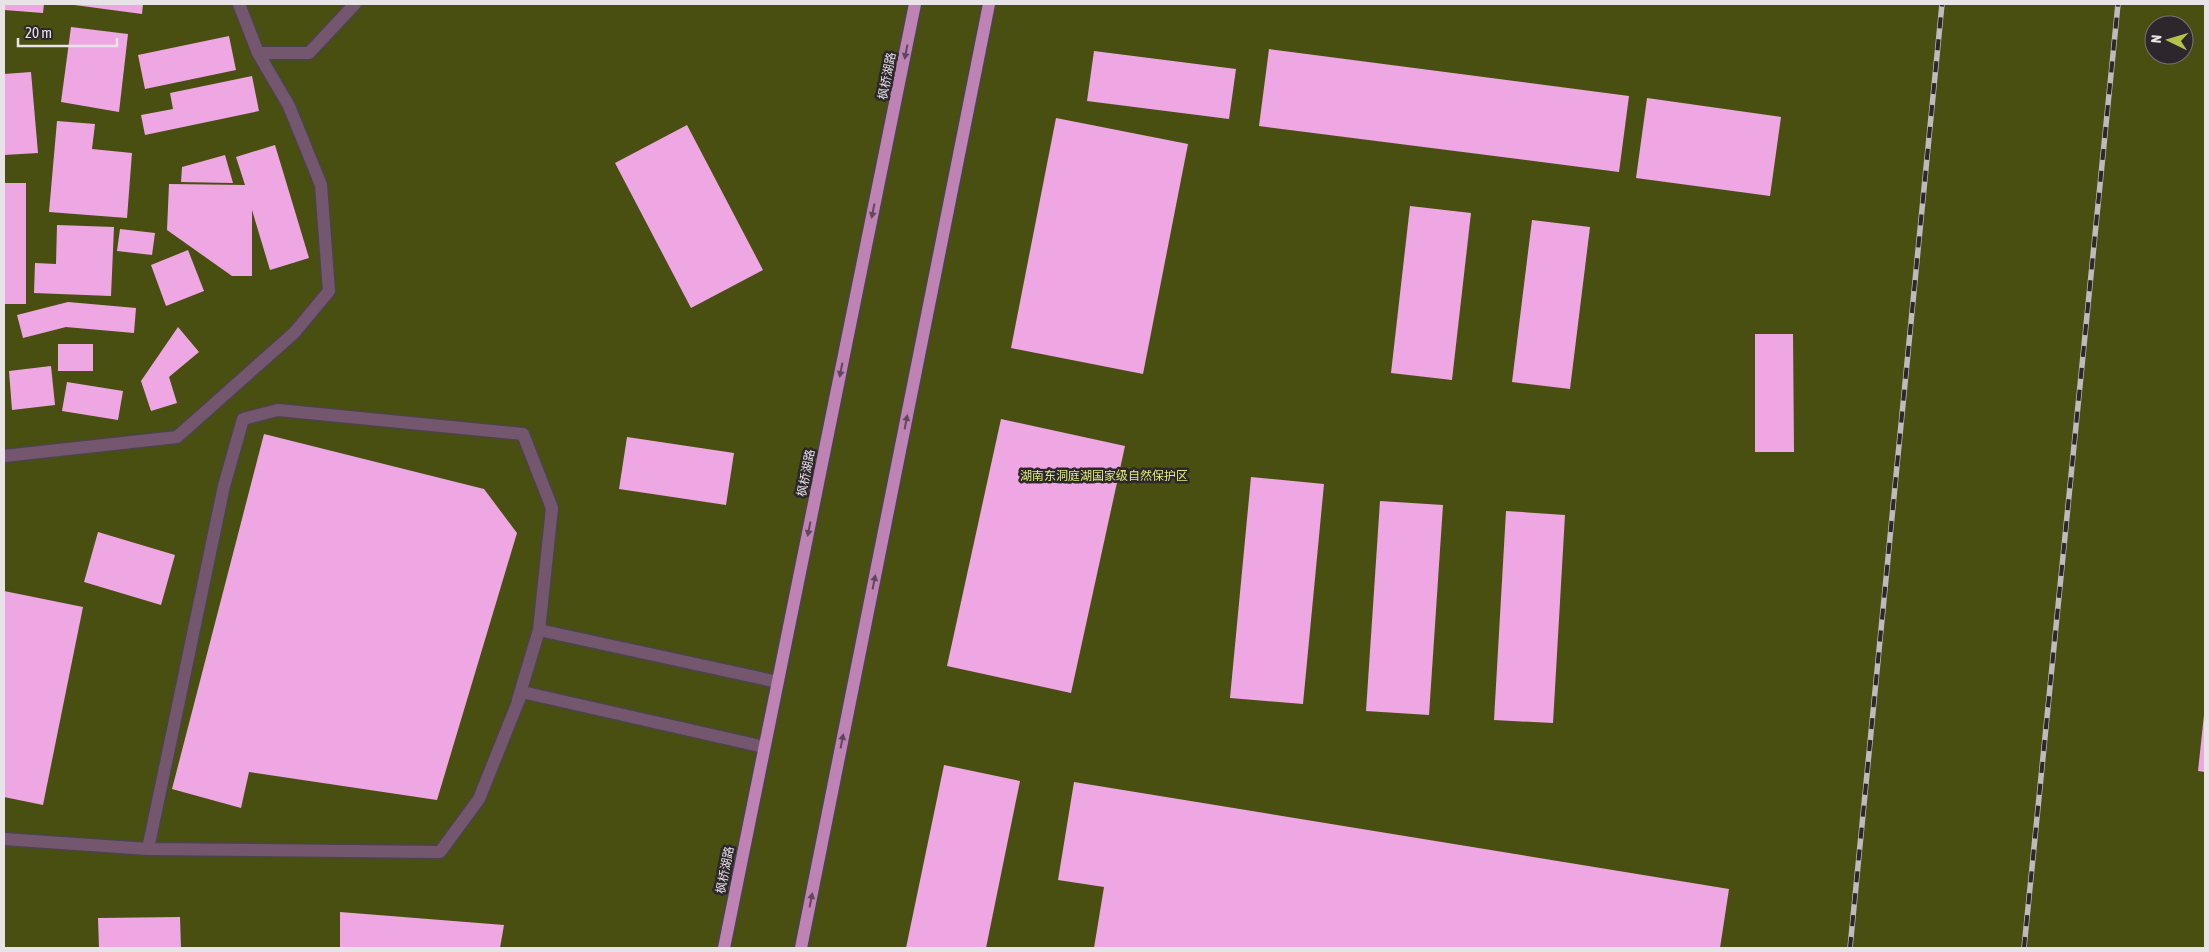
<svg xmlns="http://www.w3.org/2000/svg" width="2209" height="952" viewBox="0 0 2209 952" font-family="'Asap Condensed','Noto Sans SC',sans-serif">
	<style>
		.green { fill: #494f11; fill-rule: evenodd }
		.building { fill: #efa7e3 }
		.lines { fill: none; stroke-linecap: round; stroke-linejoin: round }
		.minor-casing { stroke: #4b444a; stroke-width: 15 }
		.primary-casing { stroke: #4b444a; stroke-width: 15 }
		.minor { stroke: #74576e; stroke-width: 12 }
		.primary { stroke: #be83b4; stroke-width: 12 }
		.rail-casing { stroke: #bfbabe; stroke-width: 5.5 }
		.rail { stroke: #2d262c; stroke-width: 4; stroke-dasharray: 11; stroke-linecap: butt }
		.oneway { fill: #60475c }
		.labels { text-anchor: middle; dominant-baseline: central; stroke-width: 5; stroke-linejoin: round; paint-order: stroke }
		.street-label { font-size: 12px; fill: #e7e3e6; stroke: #2d262c }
		.park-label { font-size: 12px; fill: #dfee78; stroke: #2d262c }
	</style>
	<rect width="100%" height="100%" fill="#2d262c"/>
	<path class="green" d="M4 4H2205V948H4ZM2154 25H2184V55H2154Z"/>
	<path class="building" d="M4 4H44L43 13 4 10Z
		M67 4H143L142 14Z
		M71 27 128 34 119 112 61 102Z
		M229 36 236 70 145 89 138 55Z
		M1269 49 1629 96 1619 172 1259 126Z
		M1094 51 1236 69 1229 119 1087 101Z
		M31 72 38 153 4 155V74Z
		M252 76 259 111 145 135 141 115 173 109 170 93Z
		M1647 98 1781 117 1770 196 1636 178Z
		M1056 118 1188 144 1143 374 1011 348Z
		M57 121 95 124 92 149 132 153 127 218 49 212Z
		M687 125 763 270 691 308 615 163Z
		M275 145 309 258 270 270 252 210V276H232L167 230 169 184 245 185 236 157Z
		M225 155 233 183 181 182 182 167Z
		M4 183H26V304H4Z
		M1410 206 1471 213 1452 380 1391 373Z
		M1532 220 1590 227 1570 389 1512 382Z
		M57 225 114 227 111 296 34 293 35 263 56 264Z
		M120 229 155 233 152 255 117 251Z
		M188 250 204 291 166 306 151 265Z
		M68 302 136 308 134 333 66 327 23 338 17 315Z
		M178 327 199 352 169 377 177 403 151 411 141 381Z
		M1755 334H1793L1794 452H1755Z
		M58 344H93V371H58Z
		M51 366 55 405 12 410 9 371Z
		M67 382 123 391 118 420 62 411Z
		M1001 419 1125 446 1071 693 947 666Z
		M264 434 484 489 517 533 437 800 249 772 241 808 172 789Z
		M627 437 734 453 726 505 619 489Z
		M1251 477 1324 484 1303 704 1230 698Z
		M1380 501 1443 505 1429 715 1366 711Z
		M1506 511 1565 515 1553 723 1494 720Z
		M98 532 175 555 161 605 84 582Z
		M4 591 83 607 43 805 4 797Z
		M2204 715H2205V772L2198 771Z
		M944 765 1020 781 986 948H906Z
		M1074 782 1729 889 1720 948H1094L1104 887 1058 880Z
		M340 912 504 925 500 948H340Z
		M180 917 181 948H99L98 918Z"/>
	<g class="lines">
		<defs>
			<path id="minor" d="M239 4 258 53H309L355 4
				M4 456 177 437 294 333 329 291 321 185 289 106 258 53
				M518 700 539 630
				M764 747 522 692 479 799 440 852 148 849 224 486 243 419 278 410 523 434 552 508 539 630 778 682
				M4 839 148 849"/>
			<path id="primary" d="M724 948 915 4
				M801 948 989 4"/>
		</defs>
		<use href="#minor" class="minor-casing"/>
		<use href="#primary" class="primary-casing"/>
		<use href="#minor" class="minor"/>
		<use href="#primary" class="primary"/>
		<defs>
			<path id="rail" d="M1850 948 1942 4
				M2024 948 2118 4"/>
		</defs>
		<use href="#rail" class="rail-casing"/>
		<use href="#rail" class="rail"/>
	</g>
	<defs><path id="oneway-solid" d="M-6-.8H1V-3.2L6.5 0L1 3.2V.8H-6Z" transform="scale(1.25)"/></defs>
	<g class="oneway">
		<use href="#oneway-solid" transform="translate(906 52) rotate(101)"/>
		<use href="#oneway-solid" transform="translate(873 211) rotate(101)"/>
		<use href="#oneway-solid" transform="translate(841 370) rotate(101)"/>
		<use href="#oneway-solid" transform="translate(906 422) rotate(-79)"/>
		<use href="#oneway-solid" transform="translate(809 529) rotate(101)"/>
		<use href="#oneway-solid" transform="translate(874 582) rotate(-79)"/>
		<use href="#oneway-solid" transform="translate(842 741) rotate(-79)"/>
		<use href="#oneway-solid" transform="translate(811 900) rotate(-79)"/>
	</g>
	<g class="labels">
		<g class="street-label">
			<text transform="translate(887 76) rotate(-79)">枫桥湖路</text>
			<text transform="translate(806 473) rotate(-79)">枫桥湖路</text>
			<text transform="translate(725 870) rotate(-79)">枫桥湖路</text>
		</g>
		<g class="park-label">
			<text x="1104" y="476">湖南东洞庭湖国家级自然保护区</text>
		</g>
	</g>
	<rect width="2209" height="952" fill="none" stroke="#e7e3e6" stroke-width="10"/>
	<g transform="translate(2169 40) rotate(275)"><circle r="24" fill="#2d262c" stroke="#777276"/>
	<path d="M0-4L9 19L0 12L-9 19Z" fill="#b5c249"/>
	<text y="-8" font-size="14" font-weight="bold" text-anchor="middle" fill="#e7e3e6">N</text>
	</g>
	<path d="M18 38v8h99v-8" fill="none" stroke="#e7e3e6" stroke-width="2.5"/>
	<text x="25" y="38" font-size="15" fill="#e7e3e6" stroke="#2d262c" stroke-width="4" paint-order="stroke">20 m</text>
</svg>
